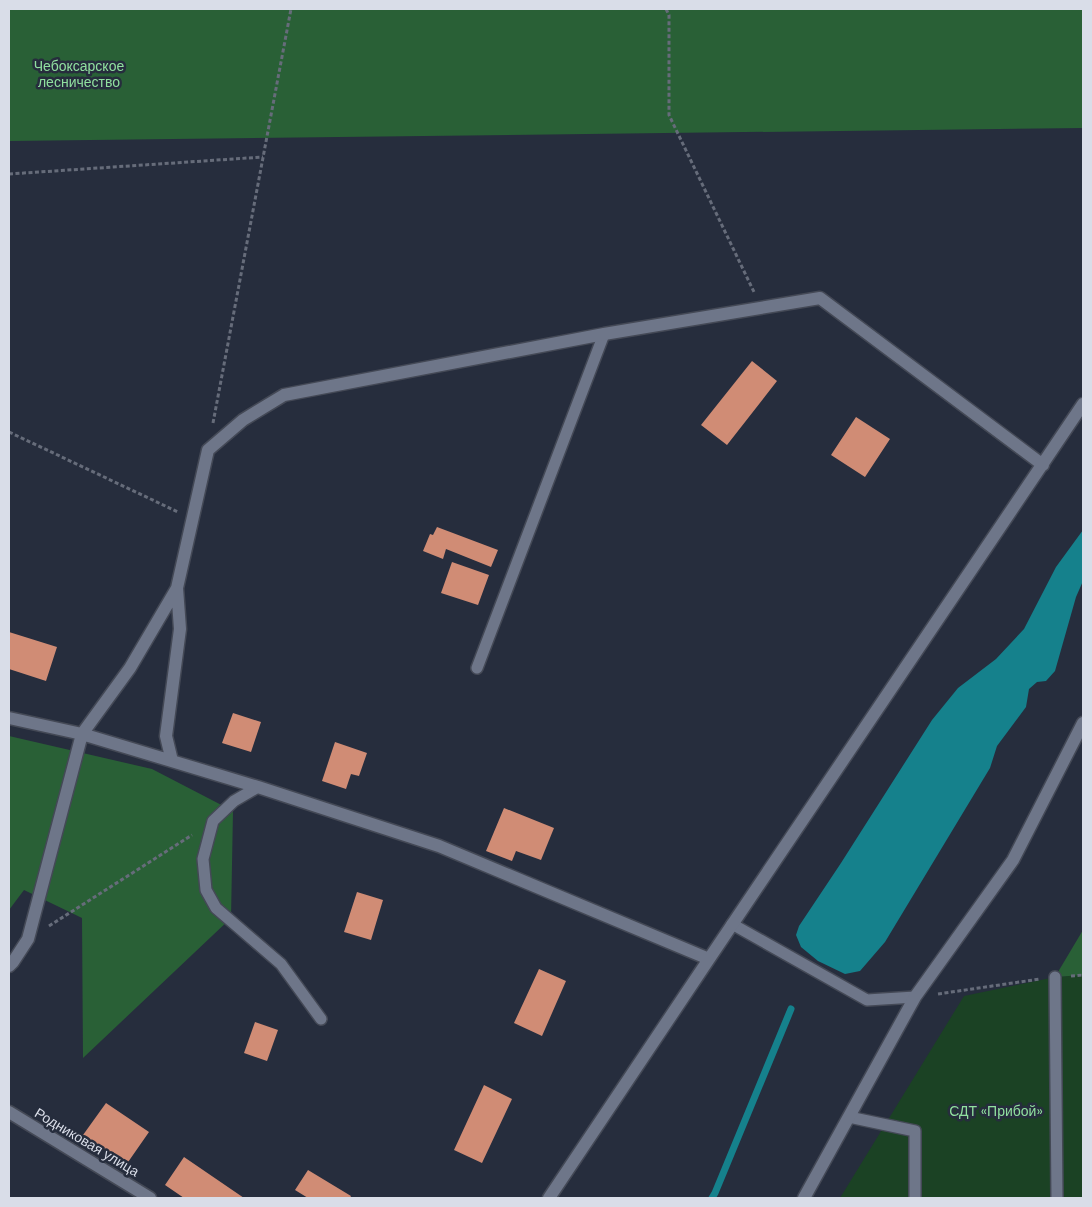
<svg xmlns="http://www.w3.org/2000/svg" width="1092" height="1207" viewBox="0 0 1092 1207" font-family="'DM Sans',sans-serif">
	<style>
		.green { fill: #1b4224 }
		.forest { fill: #296036 }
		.water { fill: #15818c }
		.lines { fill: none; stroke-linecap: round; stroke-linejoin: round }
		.stream { stroke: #15818c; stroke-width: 7 }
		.building { fill: #d08c75 }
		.lane-casing { stroke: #444956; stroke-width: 14 }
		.street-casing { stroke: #444956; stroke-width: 15 }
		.path { stroke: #666c7a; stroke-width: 3; stroke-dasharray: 4 2.5; stroke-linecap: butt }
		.lane { stroke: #6e7689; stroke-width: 11 }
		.street { stroke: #6e7689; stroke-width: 12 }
		.labels { text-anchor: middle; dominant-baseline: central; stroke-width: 5; stroke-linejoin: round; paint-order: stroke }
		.park-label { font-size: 14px; fill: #90e09f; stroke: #262d3d }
		.street-label { font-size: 14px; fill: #d9dde8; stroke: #262d3d }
	</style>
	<rect width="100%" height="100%" fill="#262d3d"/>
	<path class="green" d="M1083 975V1198H840L964 996 1055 977Z"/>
	<path class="forest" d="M9 9H1083V128L9 141Z
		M9 736 152 769 233 811 231 918 83 1058 82 918 24 890 9 910Z
		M1083 930V975L1055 977Z"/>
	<path class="water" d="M1083 530V581L1076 597 1055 671 1046 681 1037 682 1029 689 1026 707 997 746 990 768 885 942 860 971 845 974 818 961 801 947 796 935 799 926 841 863 932 720 958 688 996 659 1024 629 1056 567Z"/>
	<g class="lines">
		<path class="stream" d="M712 1198 715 1193 791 1009"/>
	</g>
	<path class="building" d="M752 361 777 381 727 445 701 425Z
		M856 417 890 439 865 477 831 455Z
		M437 527 498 550 491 567 446 549 443 559 423 551 430 534 433 535Z
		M452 562 489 575 478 605 441 593Z
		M9 632 57 647 46 681 9 669Z
		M233 713 261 722 251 752 222 743Z
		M335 742 367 753 359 776 351 774 346 789 322 781Z
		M504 808 554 828 541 860 516 851 512 861 486 851Z
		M357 892 383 900 371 940 344 932Z
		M539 969 566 981 542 1036 514 1023Z
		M255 1022 278 1030 267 1061 244 1053Z
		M484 1085 512 1099 482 1163 454 1150Z
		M106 1103 149 1132 126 1165 83 1135Z
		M184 1157 244 1198H184L165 1185Z
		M308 1170 351 1196 350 1198H308L295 1190Z"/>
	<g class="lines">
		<defs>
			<path id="lane" d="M477 668 604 334
				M258 787 234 801 213 821 203 859 206 890 216 908 281 964 321 1019
				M732 924 867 1000 915 997
				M1055 977 1057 1198
				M849 1117 915 1131V1198"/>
			<path id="street" d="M9 718 82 734 258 787 439 846 709 959
				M172 761 166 736 180 629 177 588
				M9 966 13 962 28 939 82 734 130 668 177 588 208 450 243 420 284 395 604 334 820 298 1043 465
				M9 1112 150 1198
				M549 1198 709 959 1083 404
				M804 1198 915 997 1013 860 1083 723"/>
		</defs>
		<use href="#lane" class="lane-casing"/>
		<use href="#street" class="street-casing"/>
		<path class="path" d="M666 9 669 15V115L754 292
			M9 174 263 157
			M213 423 291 9
			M9 432 178 512
			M49 926 192 835
			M1071 976 1083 975
			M938 994 1040 979"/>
		<use href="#lane" class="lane"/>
		<use href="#street" class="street"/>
	</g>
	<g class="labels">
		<g class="park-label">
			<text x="79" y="66">Чебоксарское<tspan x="79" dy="16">лесничество</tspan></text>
			<text x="996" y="1111">СДТ «Прибой»</text>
		</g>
		<g class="street-label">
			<text transform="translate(87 1142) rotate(31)">Родниковая улица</text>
		</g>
	</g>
	<rect width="1092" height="1207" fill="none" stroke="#d9dde8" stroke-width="20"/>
</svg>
